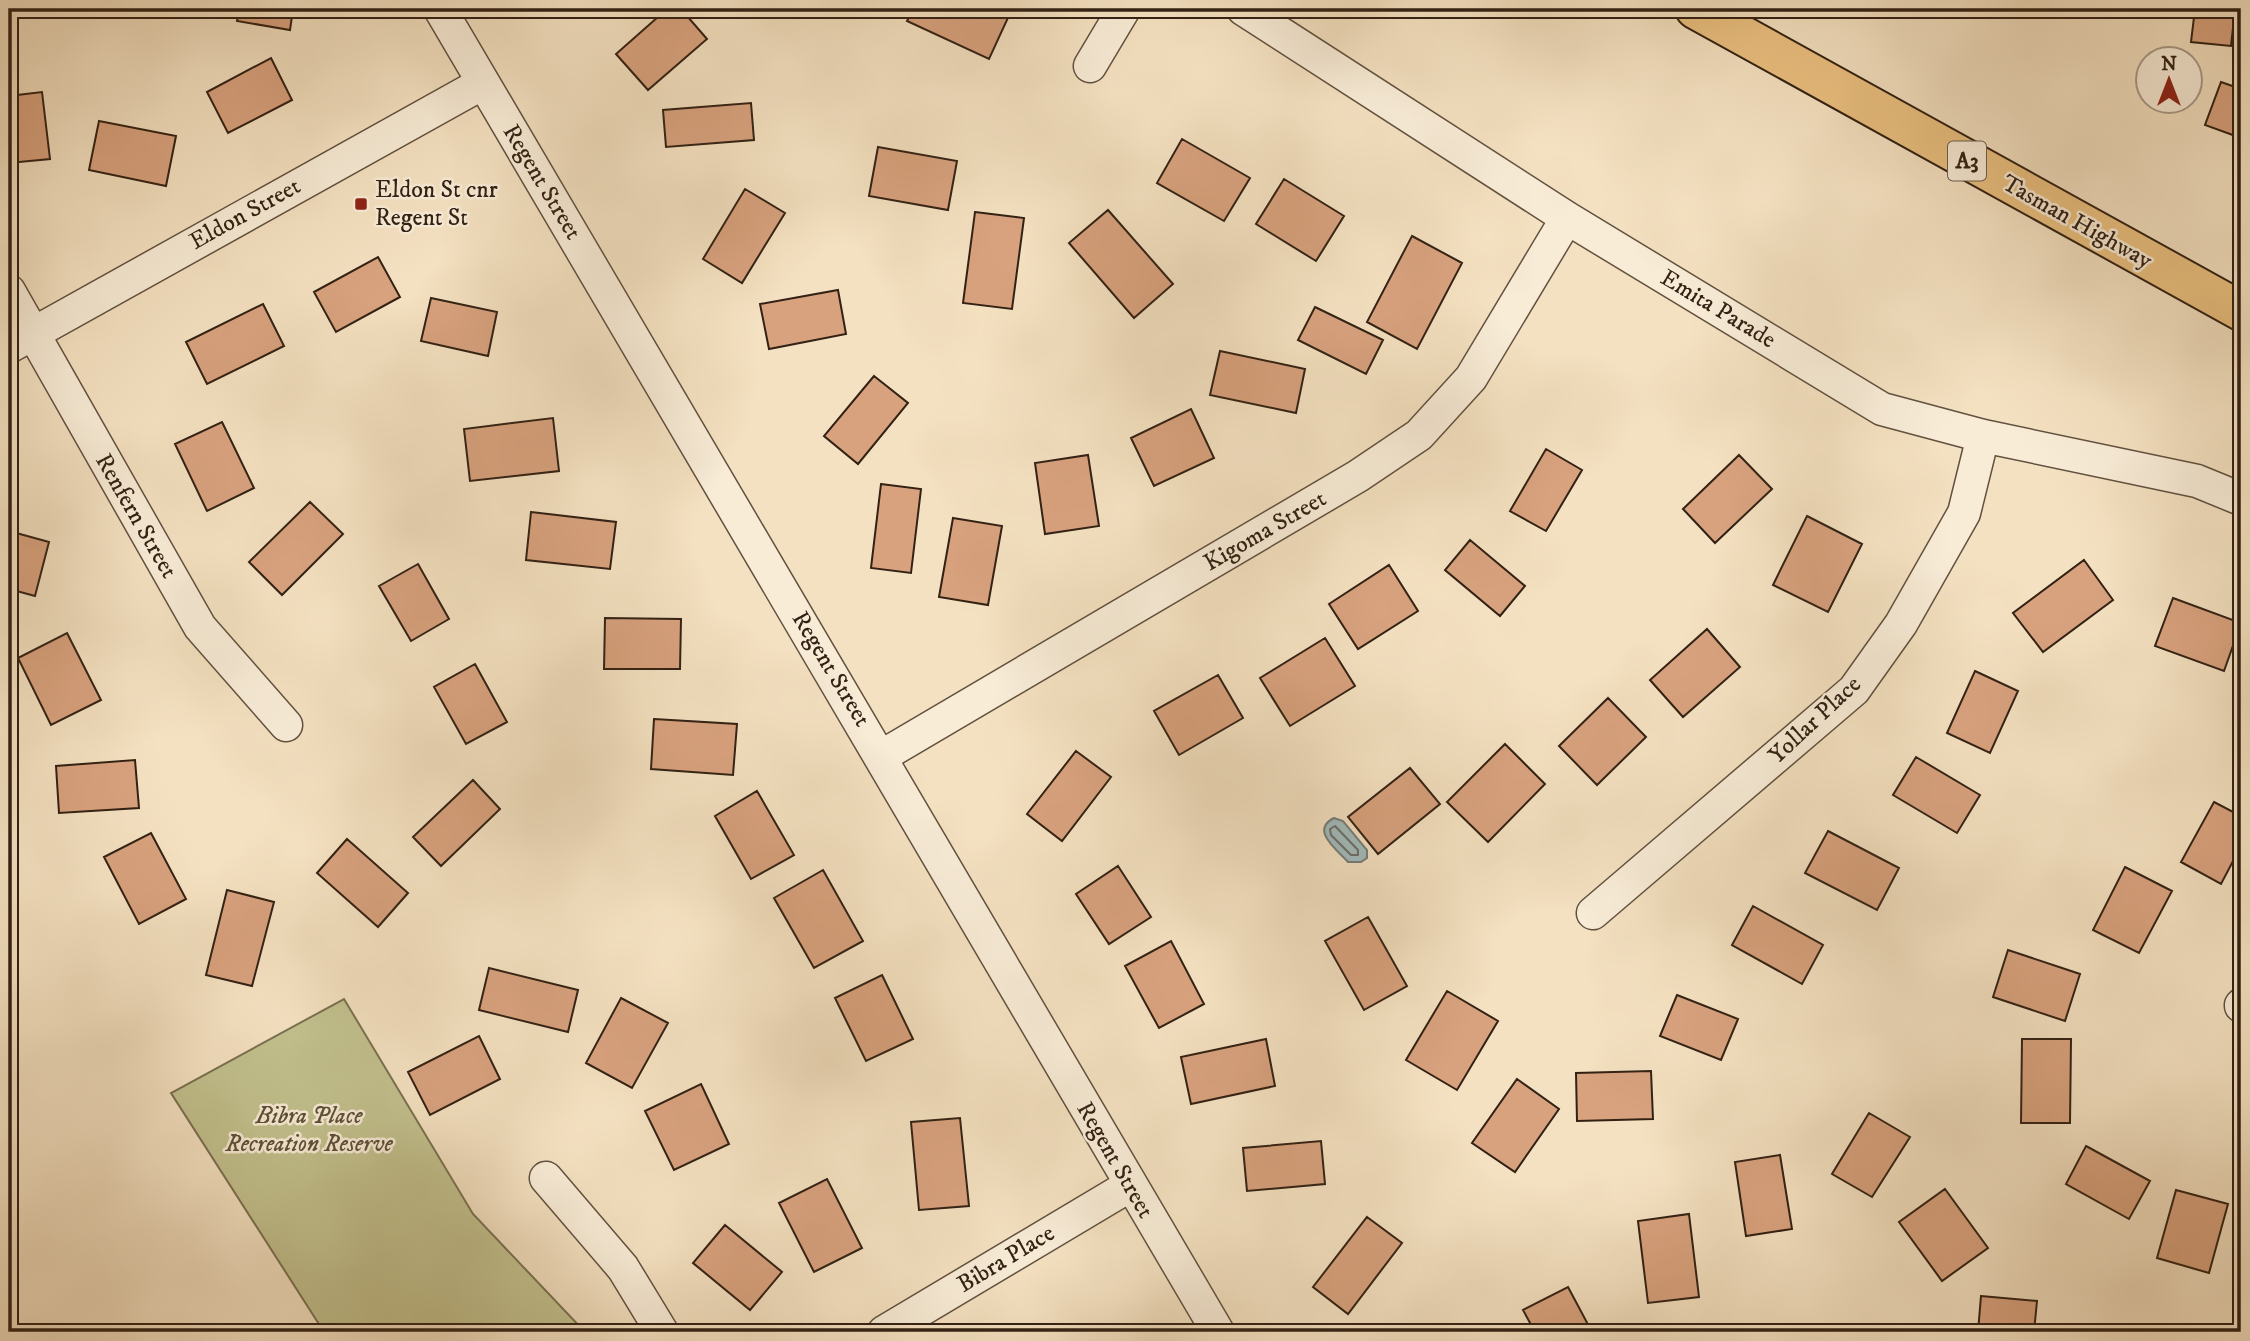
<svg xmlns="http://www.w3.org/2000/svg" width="2250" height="1341" viewBox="0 0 2250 1341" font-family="'IM FELL DW Pica',serif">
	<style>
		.green { fill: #c2c18e; stroke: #7a7151; stroke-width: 2 }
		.water { fill: #a1bbbd; stroke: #757d79; stroke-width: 2 }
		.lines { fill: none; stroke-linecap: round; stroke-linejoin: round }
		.shore { stroke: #6a6e68; stroke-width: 2 }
		.building { fill: #d8a27e; stroke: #322114; stroke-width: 2 }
		.street-casing { stroke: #62513f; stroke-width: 35 }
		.highway-casing { stroke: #322114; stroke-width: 42 }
		.street { stroke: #f8ecd7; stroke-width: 32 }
		.highway { stroke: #eac080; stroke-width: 38 }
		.poi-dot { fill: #8f2418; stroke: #f8ecd7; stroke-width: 2.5 }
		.labels { text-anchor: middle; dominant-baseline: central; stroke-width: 5; stroke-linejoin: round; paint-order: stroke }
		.shield { fill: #f8ecd7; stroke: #6d5e4e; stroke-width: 2 }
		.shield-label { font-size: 23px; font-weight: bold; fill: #322114 }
		.street-label { font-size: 24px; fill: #322114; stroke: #f8ecd7 }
		.poi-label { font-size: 24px; fill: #322114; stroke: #f8ecd7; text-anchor: start }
		.park-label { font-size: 24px; font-style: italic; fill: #5d5139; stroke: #f8ecd7 }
	</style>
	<rect width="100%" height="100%" fill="#f4e1c1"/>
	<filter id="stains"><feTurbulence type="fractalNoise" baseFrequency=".00286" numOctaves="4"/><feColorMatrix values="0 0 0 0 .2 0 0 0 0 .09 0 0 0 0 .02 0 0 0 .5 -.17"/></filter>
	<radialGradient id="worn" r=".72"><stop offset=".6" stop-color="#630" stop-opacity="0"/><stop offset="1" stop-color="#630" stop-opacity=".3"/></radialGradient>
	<path class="green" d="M344 999 473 1214 585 1332H324L171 1093Z"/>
	<path class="water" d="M1334 818 1343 821 1367 850V858L1361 862H1348C1336 849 1310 830 1334 818Z"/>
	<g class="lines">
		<path class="shore" d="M1335 826 1358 850V855H1351L1331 835 1330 829Z"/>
	</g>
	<path class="building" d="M239 9H293L290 30 237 21Z
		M667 9H681L707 39 648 90 616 54Z
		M913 9H1012L989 59 907 21Z
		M2195 9H2235L2231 46 2191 42Z
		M271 58 292 100 228 133 207 92Z
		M2221 82 2241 89V138L2205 125Z
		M42 92 50 159 9 163V96Z
		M751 103 754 140 666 147 663 110Z
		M99 121 176 136 166 186 89 170Z
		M1182 139 1250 178 1224 221 1157 183Z
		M878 147 957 161 948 210 869 196Z
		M1284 179 1344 216 1316 261 1256 224Z
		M745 189 785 213 742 283 703 259Z
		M1108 210 1173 284 1134 318 1069 243Z
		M975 212 1024 218 1012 309 963 303Z
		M1412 236 1462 263 1417 349 1367 322Z
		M378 257 400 297 336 332 314 292Z
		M838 290 846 334 769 349 760 304Z
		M431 298 497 312 488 356 421 341Z
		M263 304 284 346 207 384 186 342Z
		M1315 307 1383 340 1366 374 1298 340Z
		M1220 351 1305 369 1296 413 1210 395Z
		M874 376 908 403 858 464 824 436Z
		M1191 409 1214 458 1154 486 1131 438Z
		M553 418 559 471 470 481 464 429Z
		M222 422 254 488 207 511 175 444Z
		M1546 449 1582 470 1546 531 1510 511Z
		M1088 455 1099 526 1045 534 1035 463Z
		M1739 455 1772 489 1715 543 1683 509Z
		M881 484 921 489 911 573 871 568Z
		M310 502 343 534 282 595 249 562Z
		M531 512 616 522 610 569 526 560Z
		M1807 516 1862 544 1828 612 1773 585Z
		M953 518 1002 526 988 605 939 597Z
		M9 531 49 542 35 596 9 589Z
		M1470 540 1525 586 1500 616 1445 570Z
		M2084 560 2113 600 2043 652 2013 613Z
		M418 564 449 619 411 641 379 586Z
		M1389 565 1418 611 1358 649 1329 604Z
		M2173 598 2241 623 2224 671 2155 646Z
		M605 618 681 619 680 669H604Z
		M1707 629 1740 667 1683 717 1650 680Z
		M67 633 101 700 51 725 18 658Z
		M1325 638 1355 686 1290 726 1260 678Z
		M475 664 507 722 466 744 434 687Z
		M1975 671 2018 691 1990 753 1947 733Z
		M1218 675 1243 718 1179 755 1154 711Z
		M1608 698 1646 737 1597 785 1559 746Z
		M654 719 737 724 733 775 651 769Z
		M1505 744 1545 784 1488 842 1447 802Z
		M1076 751 1111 777 1062 841 1027 814Z
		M1916 757 1980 795 1957 833 1893 795Z
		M135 760 139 808 59 813 56 766Z
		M1410 768 1440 804 1378 854 1348 817Z
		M473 780 500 809 441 866 413 837Z
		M757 791 794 855 751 879 715 816Z
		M2214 802 2241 816V846L2221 884 2181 862Z
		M1828 831 1899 868 1877 910 1805 873Z
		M151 833 186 899 139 924 104 857Z
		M347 839 408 893 378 927 317 873Z
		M1118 866 1151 917 1109 944 1076 894Z
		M2125 867 2172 891 2139 953 2093 930Z
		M823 870 863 941 814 968 774 898Z
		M227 890 274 902 252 986 206 975Z
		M1753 906 1823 945 1802 984 1732 945Z
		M1368 917 1407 986 1364 1010 1325 941Z
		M1171 941 1204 1004 1159 1028 1125 966Z
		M2008 950 2080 974 2065 1021 1993 997Z
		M489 968 578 990 568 1032 479 1010Z
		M882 975 913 1039 866 1061 835 998Z
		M1447 991 1498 1021 1457 1090 1406 1060Z
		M1677 995 1738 1019 1721 1060 1660 1036Z
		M621 998 668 1023 632 1088 586 1063Z
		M479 1036 500 1079 430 1115 408 1072Z
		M1266 1039 1275 1086 1191 1104 1181 1057Z
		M2022 1039H2071L2070 1123H2021Z
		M1651 1071 1653 1119 1577 1121 1576 1073Z
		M1517 1079 1559 1109 1515 1172 1472 1143Z
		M701 1084 729 1144 674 1170 645 1111Z
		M1869 1113 1910 1137 1872 1197 1832 1174Z
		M960 1118 969 1206 919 1210 911 1122Z
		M1321 1141 1325 1184 1247 1191 1243 1148Z
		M2086 1146 2150 1181 2129 1219 2066 1184Z
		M1780 1155 1792 1229 1746 1236 1735 1162Z
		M827 1179 862 1248 814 1272 779 1203Z
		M1945 1189 1988 1248 1942 1281 1899 1222Z
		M2176 1190 2228 1204 2209 1273 2157 1258Z
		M1689 1214 1699 1297 1648 1303 1638 1221Z
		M1367 1217 1402 1243 1348 1314 1313 1287Z
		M725 1225 782 1272 750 1310 693 1263Z
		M1568 1287 1592 1332H1535L1523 1310Z
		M1981 1296 2037 1301 2034 1332H1978Z"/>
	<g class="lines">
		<defs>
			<path id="street" d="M440 9 1218 1332
				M1243 9 1567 218 1882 409 1983 436 2197 481 2241 499
				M1090 66 1124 9
				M9 291 200 627 286 725
				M9 347 483 83
				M882 756 1358 476 1419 435 1471 378 1567 218
				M1593 913 1854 690 1901 624 1964 513 1983 436
				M2241 1006V1005
				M546 1178 623 1268 662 1332
				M884 1332 1129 1186"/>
			<path id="highway" d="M1695 9 2241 311"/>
		</defs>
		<use href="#street" class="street-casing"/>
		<use href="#highway" class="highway-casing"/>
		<use href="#street" class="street"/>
		<use href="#highway" class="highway"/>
	</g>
	<rect class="poi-dot" x="354" y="197" width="14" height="14" rx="3.5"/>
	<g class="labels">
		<rect class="shield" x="1948" y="141.5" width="38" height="39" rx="5"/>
		<g class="shield-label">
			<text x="1967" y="161">A3</text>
		</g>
		<g class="street-label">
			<text transform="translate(542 182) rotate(59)">Regent Street</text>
			<text transform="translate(245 214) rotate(-29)">Eldon Street</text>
			<text transform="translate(2077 222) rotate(29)">Tasman Highway</text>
			<text transform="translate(1718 309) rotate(31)">Emita Parade</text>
			<text transform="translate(136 516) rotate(60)">Renfern Street</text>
			<text transform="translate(1265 531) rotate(-30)">Kigoma Street</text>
			<text transform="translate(831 669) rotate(59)">Regent Street</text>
			<text transform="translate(1815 720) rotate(-43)">Yollar Place</text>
			<text transform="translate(1115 1160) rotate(60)">Regent Street</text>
			<text transform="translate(1006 1259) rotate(-31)">Bibra Place</text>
		</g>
		<g class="poi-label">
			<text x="375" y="190">Eldon St cnr<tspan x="375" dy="28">Regent St</tspan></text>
		</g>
		<g class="park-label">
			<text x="309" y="1116">Bibra Place<tspan x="309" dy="28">Recreation Reserve</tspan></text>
		</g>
	</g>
	<rect width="2250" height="1341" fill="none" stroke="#f4e1c1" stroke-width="35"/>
	<rect x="10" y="10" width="2229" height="1320" fill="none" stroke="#322114" stroke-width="3.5"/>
	<rect x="18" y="18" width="2215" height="1306" fill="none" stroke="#322114" stroke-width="2"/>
	<g transform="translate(2169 80)"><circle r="33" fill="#f8ecd7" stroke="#a99b89" stroke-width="2"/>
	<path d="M0-5L12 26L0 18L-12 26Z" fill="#8f2418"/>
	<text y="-10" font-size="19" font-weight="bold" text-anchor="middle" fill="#322114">N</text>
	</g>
	<rect width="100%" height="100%" filter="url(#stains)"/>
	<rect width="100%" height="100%" fill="url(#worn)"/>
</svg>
